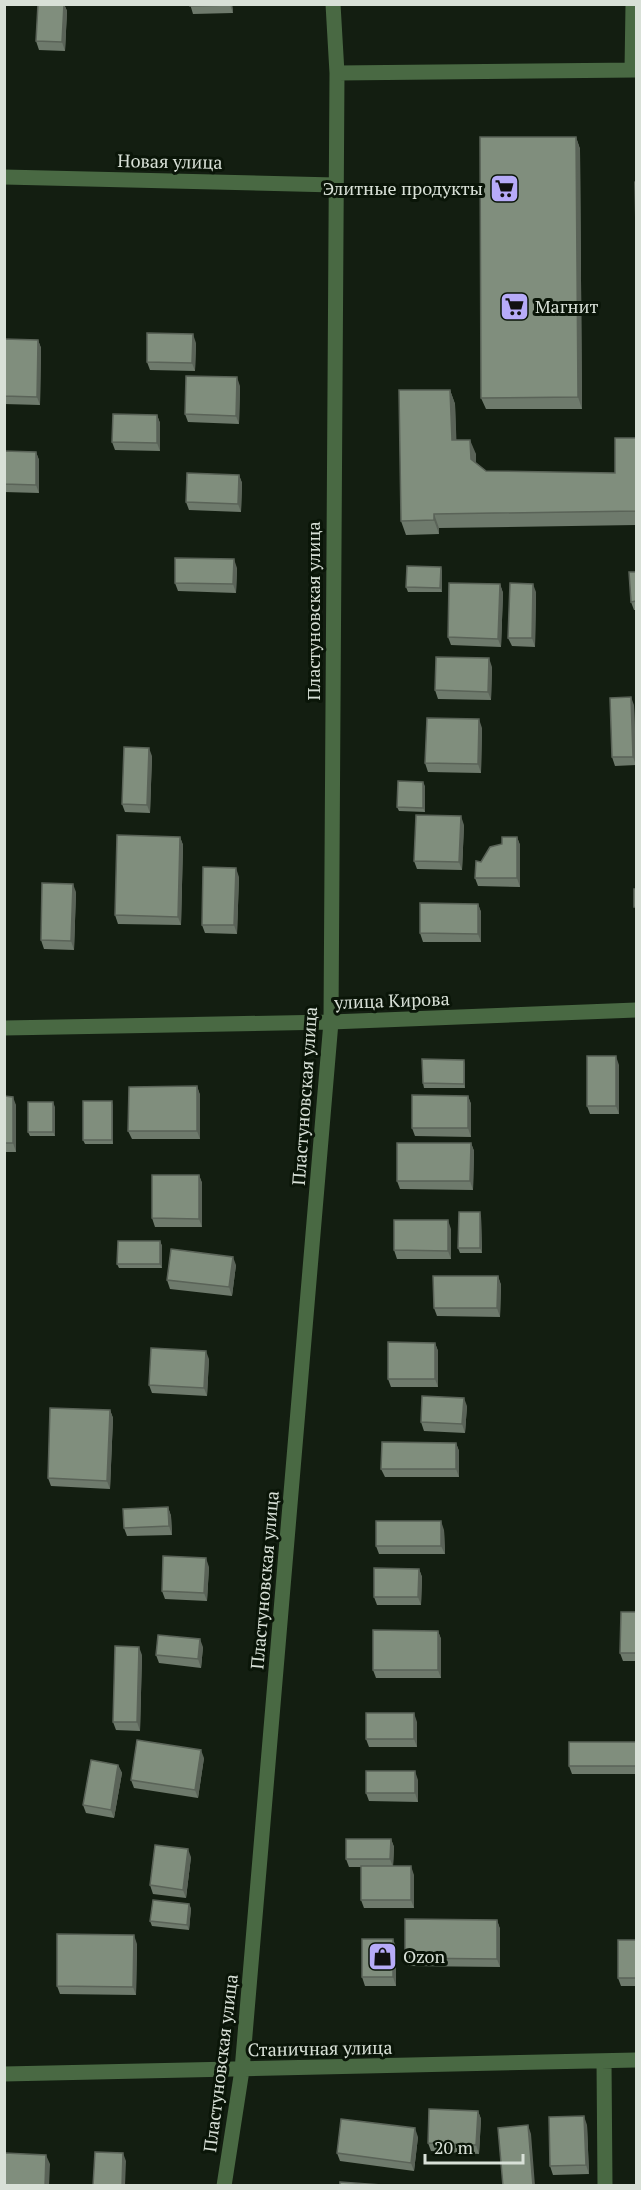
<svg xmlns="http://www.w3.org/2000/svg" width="641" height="2190" viewBox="0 0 641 2190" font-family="'PT Serif',serif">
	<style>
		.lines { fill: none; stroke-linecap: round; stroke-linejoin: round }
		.minor { stroke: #496943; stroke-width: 15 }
		.wall { fill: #6e7a6c }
		.shaded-wall { fill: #5a6358 }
		.building { fill: #808e7d; stroke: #5a6358; stroke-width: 1.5 }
		.labels { text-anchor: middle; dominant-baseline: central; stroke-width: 6; stroke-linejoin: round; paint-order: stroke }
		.street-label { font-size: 18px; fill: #d8e0d7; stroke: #0a1508 }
		.poi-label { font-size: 18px; fill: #d8e0d7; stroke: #0a1508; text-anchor: start }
	</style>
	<rect width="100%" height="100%" fill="#131e11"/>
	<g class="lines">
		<path class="minor" d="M632 70 633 4
			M337 73 636 70
			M4 177 335 185
			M4 1028 331 1022 636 1010
			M604 2061 605 2186
			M4 2074 636 2060
			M224 2186 242 2070 331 1022 337 73 333 4"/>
	</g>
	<path class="wall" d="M38 4H64L67 11 65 51 39 50 36 41Z
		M190 4H232L233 13 193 14Z
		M576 137 580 149 582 409H486L481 398Z
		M4 339 38 340 41 348 40 405 4 404Z
		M196 343 195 371 150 370 147 362Z
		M240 386 239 424 188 422 185 414Z
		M450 390 455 404 456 440 476 454V463L486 471 615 473 636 438V525L439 528V534L406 535 401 521Z
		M157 415 160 423V451L115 450 112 442Z
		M4 451 36 452 39 460V493L4 492Z
		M239 475 242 483 241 512 189 510 186 502Z
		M441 567 442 572V592H408L406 587Z
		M237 568 236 593 178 591 175 583Z
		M636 572V610H634L631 602Z
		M500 584 503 593 501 647 451 645 448 637Z
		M536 592 535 647 512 646 508 638Z
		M492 667 491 700 438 699 435 690Z
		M634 705 636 765 615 766 612 757Z
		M482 728 481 773 428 772 425 763Z
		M152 756 150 813 125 812 122 804Z
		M425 786V812L399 811 397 807Z
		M464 825 462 870 417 869 414 861Z
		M180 837 183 845 181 925 118 924 115 915Z
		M517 837 520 845V887L478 886 475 878 481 862 502 844Z
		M239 877 237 934 205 933 202 925Z
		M76 892 74 950 44 949 41 940Z
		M478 904 481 912V942H423L420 933Z
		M465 1064V1088H424L423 1083Z
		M619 1065V1114H590L587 1106Z
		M197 1086 200 1095V1139H132L128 1131Z
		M4 1096 16 1105V1152H4Z
		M468 1096 471 1104V1137L415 1136 412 1128Z
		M113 1105V1144H85L83 1140Z
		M55 1107V1136H30L28 1132Z
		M471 1143 474 1151 473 1190 400 1189 397 1181Z
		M199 1175 202 1183V1227H155L152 1218Z
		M481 1216 482 1253H460L458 1248Z
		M451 1229V1259H397L394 1250Z
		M160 1241 162 1246V1268H119L117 1264Z
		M236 1265 232 1296 170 1289 167 1280Z
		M498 1276 501 1285 500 1317 437 1316 434 1308Z
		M435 1343 438 1351V1387H391L388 1379Z
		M209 1359 207 1396 152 1393 149 1385Z
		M467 1406 465 1433 424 1431 421 1422Z
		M110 1410 113 1418 110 1489 51 1486 48 1478Z
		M456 1443 459 1451V1477H385L381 1469Z
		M168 1507 171 1516 172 1535 127 1536 124 1528Z
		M444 1530 445 1554H379L376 1546Z
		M209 1567 207 1601 165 1599 162 1591Z
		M419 1569 422 1577 421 1605H377L374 1597Z
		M636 1612V1661H623L620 1653Z
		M438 1631 441 1639V1678H376L373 1670Z
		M203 1647 201 1668 159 1663 156 1655Z
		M142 1655 140 1731 116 1730 113 1722Z
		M417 1722V1747H369L366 1739Z
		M636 1742V1774H572L569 1766Z
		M204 1758 198 1798 134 1788 131 1780Z
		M118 1765 122 1773 114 1818 86 1813 83 1805Z
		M418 1780V1802L369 1801 366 1793Z
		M391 1839 394 1847 393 1866 414 1875V1908H364L361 1900V1867H349L346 1859Z
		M191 1857 186 1898 153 1894 150 1885Z
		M191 1908 189 1930 152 1926 150 1921Z
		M497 1920 500 1929V1967L408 1966 405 1958Z
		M636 1940V1986H621L618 1978Z
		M137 1944 136 1995 60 1994 57 1986Z
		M396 1947V1986H365L362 1977Z
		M478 2111 481 2119 479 2154 431 2151 428 2143Z
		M587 2125 589 2174 553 2175 550 2166Z
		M418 2137 414 2171 340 2161 337 2153Z"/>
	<path class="shaded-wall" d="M4 4H6L4 40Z
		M64 4 67 11 65 51 62 42Z
		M232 4 233 13 230 5Z
		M576 137 580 149 582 409 578 397Z
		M193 334 196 343 195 371 192 363Z
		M38 340 41 348 40 405 37 397Z
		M237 377 240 386 239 424 236 416Z
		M450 390 455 404 457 454 452 440Z
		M157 415 160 423V451L157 443Z
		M470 440 476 454V473L471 459Z
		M36 452 39 460V493L36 485Z
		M239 475 242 483 241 512 238 504Z
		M434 514 439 528V534L434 520Z
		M234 559 237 568 236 593 233 584Z
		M441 567 442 572V592L440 588Z
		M500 584 503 593 501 647 498 639Z
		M533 584 536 592 535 647 532 638Z
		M489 658 492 667 491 700 488 692Z
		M631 697 634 705 636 765 633 757Z
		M479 719 482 728 481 773 478 764Z
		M149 748 152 756 150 813 147 805Z
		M423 782 425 786V812L423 808Z
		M461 816 464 825 462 870 459 862Z
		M180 837 183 845 181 925 178 917Z
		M517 837 520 845V887L517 878Z
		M236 868 239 877 237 934 234 925Z
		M73 884 76 892 74 950 71 941Z
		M478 904 481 912V942L478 934Z
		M616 1056 619 1065V1114L616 1106Z
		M464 1060 465 1064V1088L464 1084Z
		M197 1086 200 1095V1139L197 1131Z
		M468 1096 471 1104V1137L468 1128Z
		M13 1097 16 1105V1152L13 1143Z
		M112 1101 113 1105V1144L112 1140Z
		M53 1102 55 1107V1136L53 1132Z
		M471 1143 474 1151 473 1190 470 1181Z
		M199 1175 202 1183V1227L199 1219Z
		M480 1212 481 1216 482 1253 480 1248Z
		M448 1220 451 1229V1259L448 1251Z
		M160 1241 162 1246V1268L160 1264Z
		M233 1257 236 1265 232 1296 229 1287Z
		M498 1276 501 1285 500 1317 497 1308Z
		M435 1343 438 1351V1387L435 1379Z
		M206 1351 209 1359 207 1396 204 1388Z
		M464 1398 467 1406 465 1433 462 1424Z
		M110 1410 113 1418 110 1489 107 1481Z
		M456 1443 459 1451V1477L456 1469Z
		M168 1507 171 1516 172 1535 169 1526Z
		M441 1521 444 1530 445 1554 441 1546Z
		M206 1558 209 1567 207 1601 204 1593Z
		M419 1569 422 1577 421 1605 418 1597Z
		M438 1631 441 1639V1678L438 1670Z
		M200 1639 203 1647 201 1668 198 1659Z
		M139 1647 142 1655 140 1731 137 1722Z
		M414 1713 417 1722V1747L414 1739Z
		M201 1750 204 1758 198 1798 195 1790Z
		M118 1765 122 1773 114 1818 111 1810Z
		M415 1771 418 1780V1802L415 1793Z
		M391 1839 394 1847 393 1867 390 1859Z
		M188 1849 191 1857 186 1898 183 1890Z
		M411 1866 414 1875V1908L411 1900Z
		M189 1904 191 1908 189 1930 187 1925Z
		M497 1920 500 1929V1967L497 1959Z
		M134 1935 137 1944 136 1995 133 1987Z
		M393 1939 396 1947V1986L393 1977Z
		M478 2111 481 2119 479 2154 476 2145Z
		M584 2116 587 2125 589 2174 586 2165Z
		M528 2125 531 2134 535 2186H533Z
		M415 2128 418 2137 414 2171 411 2163Z
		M123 2153 126 2161 125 2186H122Z
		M46 2155 50 2164 49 2186H45Z"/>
	<path class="building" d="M38 4H64L62 42 36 41Z
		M190 4H230V5L190 6Z
		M480 137H576L578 397 481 398Z
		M636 181V229L635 182Z
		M147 333 193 334 192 363 147 362Z
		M4 339 38 340 37 397 4 396Z
		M186 376 237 377 236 416 185 414Z
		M399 390H450L452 440H470L471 459 486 471 615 473V438H636V511L434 514V520L401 521Z
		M113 414 157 415V443L112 442Z
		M4 451 36 452V485L4 484Z
		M187 473 239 475 238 504 186 502Z
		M175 558 234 559 233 584 175 583Z
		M407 566 441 567 440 588 406 587Z
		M629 572H636V601L631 602Z
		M449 583 500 584 498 639 448 637Z
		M510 583 533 584 532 638H508Z
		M436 657 489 658 488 692 435 690Z
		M631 697 633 757H612L610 698Z
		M427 718 479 719 478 764 425 763Z
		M124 747 149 748 147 805 122 804Z
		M398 781 423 782V808L397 807Z
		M416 815 461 816 459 862 414 861Z
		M117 835 180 837 178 917 115 915Z
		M502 837H517V878H475L476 861 481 862 490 847 502 844Z
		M203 867 236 868 234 925H202Z
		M42 883 73 884 71 941 41 940Z
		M634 889H636V907H634Z
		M420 903 478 904V934L420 933Z
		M587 1056H616V1106H587Z
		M422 1059 464 1060V1084L423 1083Z
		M197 1086V1131H128L129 1087Z
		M412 1095 468 1096V1128H412Z
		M4 1096 13 1097V1143H4Z
		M83 1101H112V1140H83Z
		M28 1102H53V1132H28Z
		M397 1143H471L470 1181H397Z
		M152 1175H199V1219L152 1218Z
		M459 1212H480V1248H458Z
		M394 1220H448V1251L394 1250Z
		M118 1241H160V1264H117Z
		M171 1249 233 1257 229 1287 167 1280Z
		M433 1276H498L497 1308H434Z
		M388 1342 435 1343V1379H388Z
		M151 1348 206 1351 204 1388 149 1385Z
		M422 1396 464 1398 462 1424 421 1422Z
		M50 1408 110 1410 107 1481 48 1478Z
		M382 1442 456 1443V1469H381Z
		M168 1507 169 1526 124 1528 123 1509Z
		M376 1521H441V1546H376Z
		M163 1556 206 1558 204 1593 162 1591Z
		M374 1568 419 1569 418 1597H374Z
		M621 1612H636V1653H620Z
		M373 1630 438 1631V1670H373Z
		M158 1635 200 1639 198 1659 156 1655Z
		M115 1646 139 1647 137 1722H113Z
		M366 1713H414V1739H366Z
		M137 1740 201 1750 195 1790 131 1780Z
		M569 1742H636V1766H569Z
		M91 1760 118 1765 111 1810 83 1805Z
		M366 1771H415V1793H366Z
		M346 1839H391L390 1859H346Z
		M155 1845 188 1849 183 1890 150 1885Z
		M361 1866H411V1900H361Z
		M153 1900 189 1904 187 1925 150 1921Z
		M405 1919 497 1920V1959L405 1958Z
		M57 1934 134 1935 133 1987 57 1986Z
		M362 1939H393V1977H362Z
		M618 1940H636V1978H618Z
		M429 2109 478 2111 476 2145 428 2143Z
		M584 2116 586 2165 550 2166 549 2117Z
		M341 2119 415 2128 411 2163 337 2153Z
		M528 2125 533 2186H503L498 2128Z
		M95 2152 123 2153 122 2186H93Z
		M5 2153 46 2155 45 2186H4Z
		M340 2182 382 2185 340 2186Z"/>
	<defs>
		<symbol id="supermarket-square" viewBox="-11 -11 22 22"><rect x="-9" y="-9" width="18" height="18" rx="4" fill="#b7abf8" stroke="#0a1508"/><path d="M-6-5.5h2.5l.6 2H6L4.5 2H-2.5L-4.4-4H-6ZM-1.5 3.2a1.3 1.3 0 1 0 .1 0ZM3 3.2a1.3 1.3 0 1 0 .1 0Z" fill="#111"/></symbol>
		<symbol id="shop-square" viewBox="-11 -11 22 22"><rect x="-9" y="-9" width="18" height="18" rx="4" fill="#b7abf8" stroke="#0a1508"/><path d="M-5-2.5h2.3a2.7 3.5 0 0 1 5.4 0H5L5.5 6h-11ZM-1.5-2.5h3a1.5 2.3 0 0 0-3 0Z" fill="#111"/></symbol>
	</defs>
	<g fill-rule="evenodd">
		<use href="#supermarket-square" x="488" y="172" width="33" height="33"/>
		<use href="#supermarket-square" x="498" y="290" width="33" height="33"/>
		<use href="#shop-square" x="366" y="1940" width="33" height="33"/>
	</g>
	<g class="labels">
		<g class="street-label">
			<text transform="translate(170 161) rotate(1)">Новая улица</text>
			<text transform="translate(313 611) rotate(-90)">Пластуновская улица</text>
			<text transform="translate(392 1000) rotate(-2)">улица Кирова</text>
			<text transform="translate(304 1096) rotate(-86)">Пластуновская улица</text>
			<text transform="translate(264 1580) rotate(-85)">Пластуновская улица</text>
			<text transform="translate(320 2048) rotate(-1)">Станичная улица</text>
			<text transform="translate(220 2063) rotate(-83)">Пластуновская улица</text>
		</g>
		<g class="poi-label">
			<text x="483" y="188" text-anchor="end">Элитные продукты</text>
			<text x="535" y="306">Магнит</text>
			<text x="403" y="1956">Ozon</text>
		</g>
	</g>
	<rect width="641" height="2190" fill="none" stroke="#d8e0d7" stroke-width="12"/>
	<path d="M425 2154v9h98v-9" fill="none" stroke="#d8e0d7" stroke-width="3"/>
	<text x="434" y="2154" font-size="18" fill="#d8e0d7" stroke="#0a1508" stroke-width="4.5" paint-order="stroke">20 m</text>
</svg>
